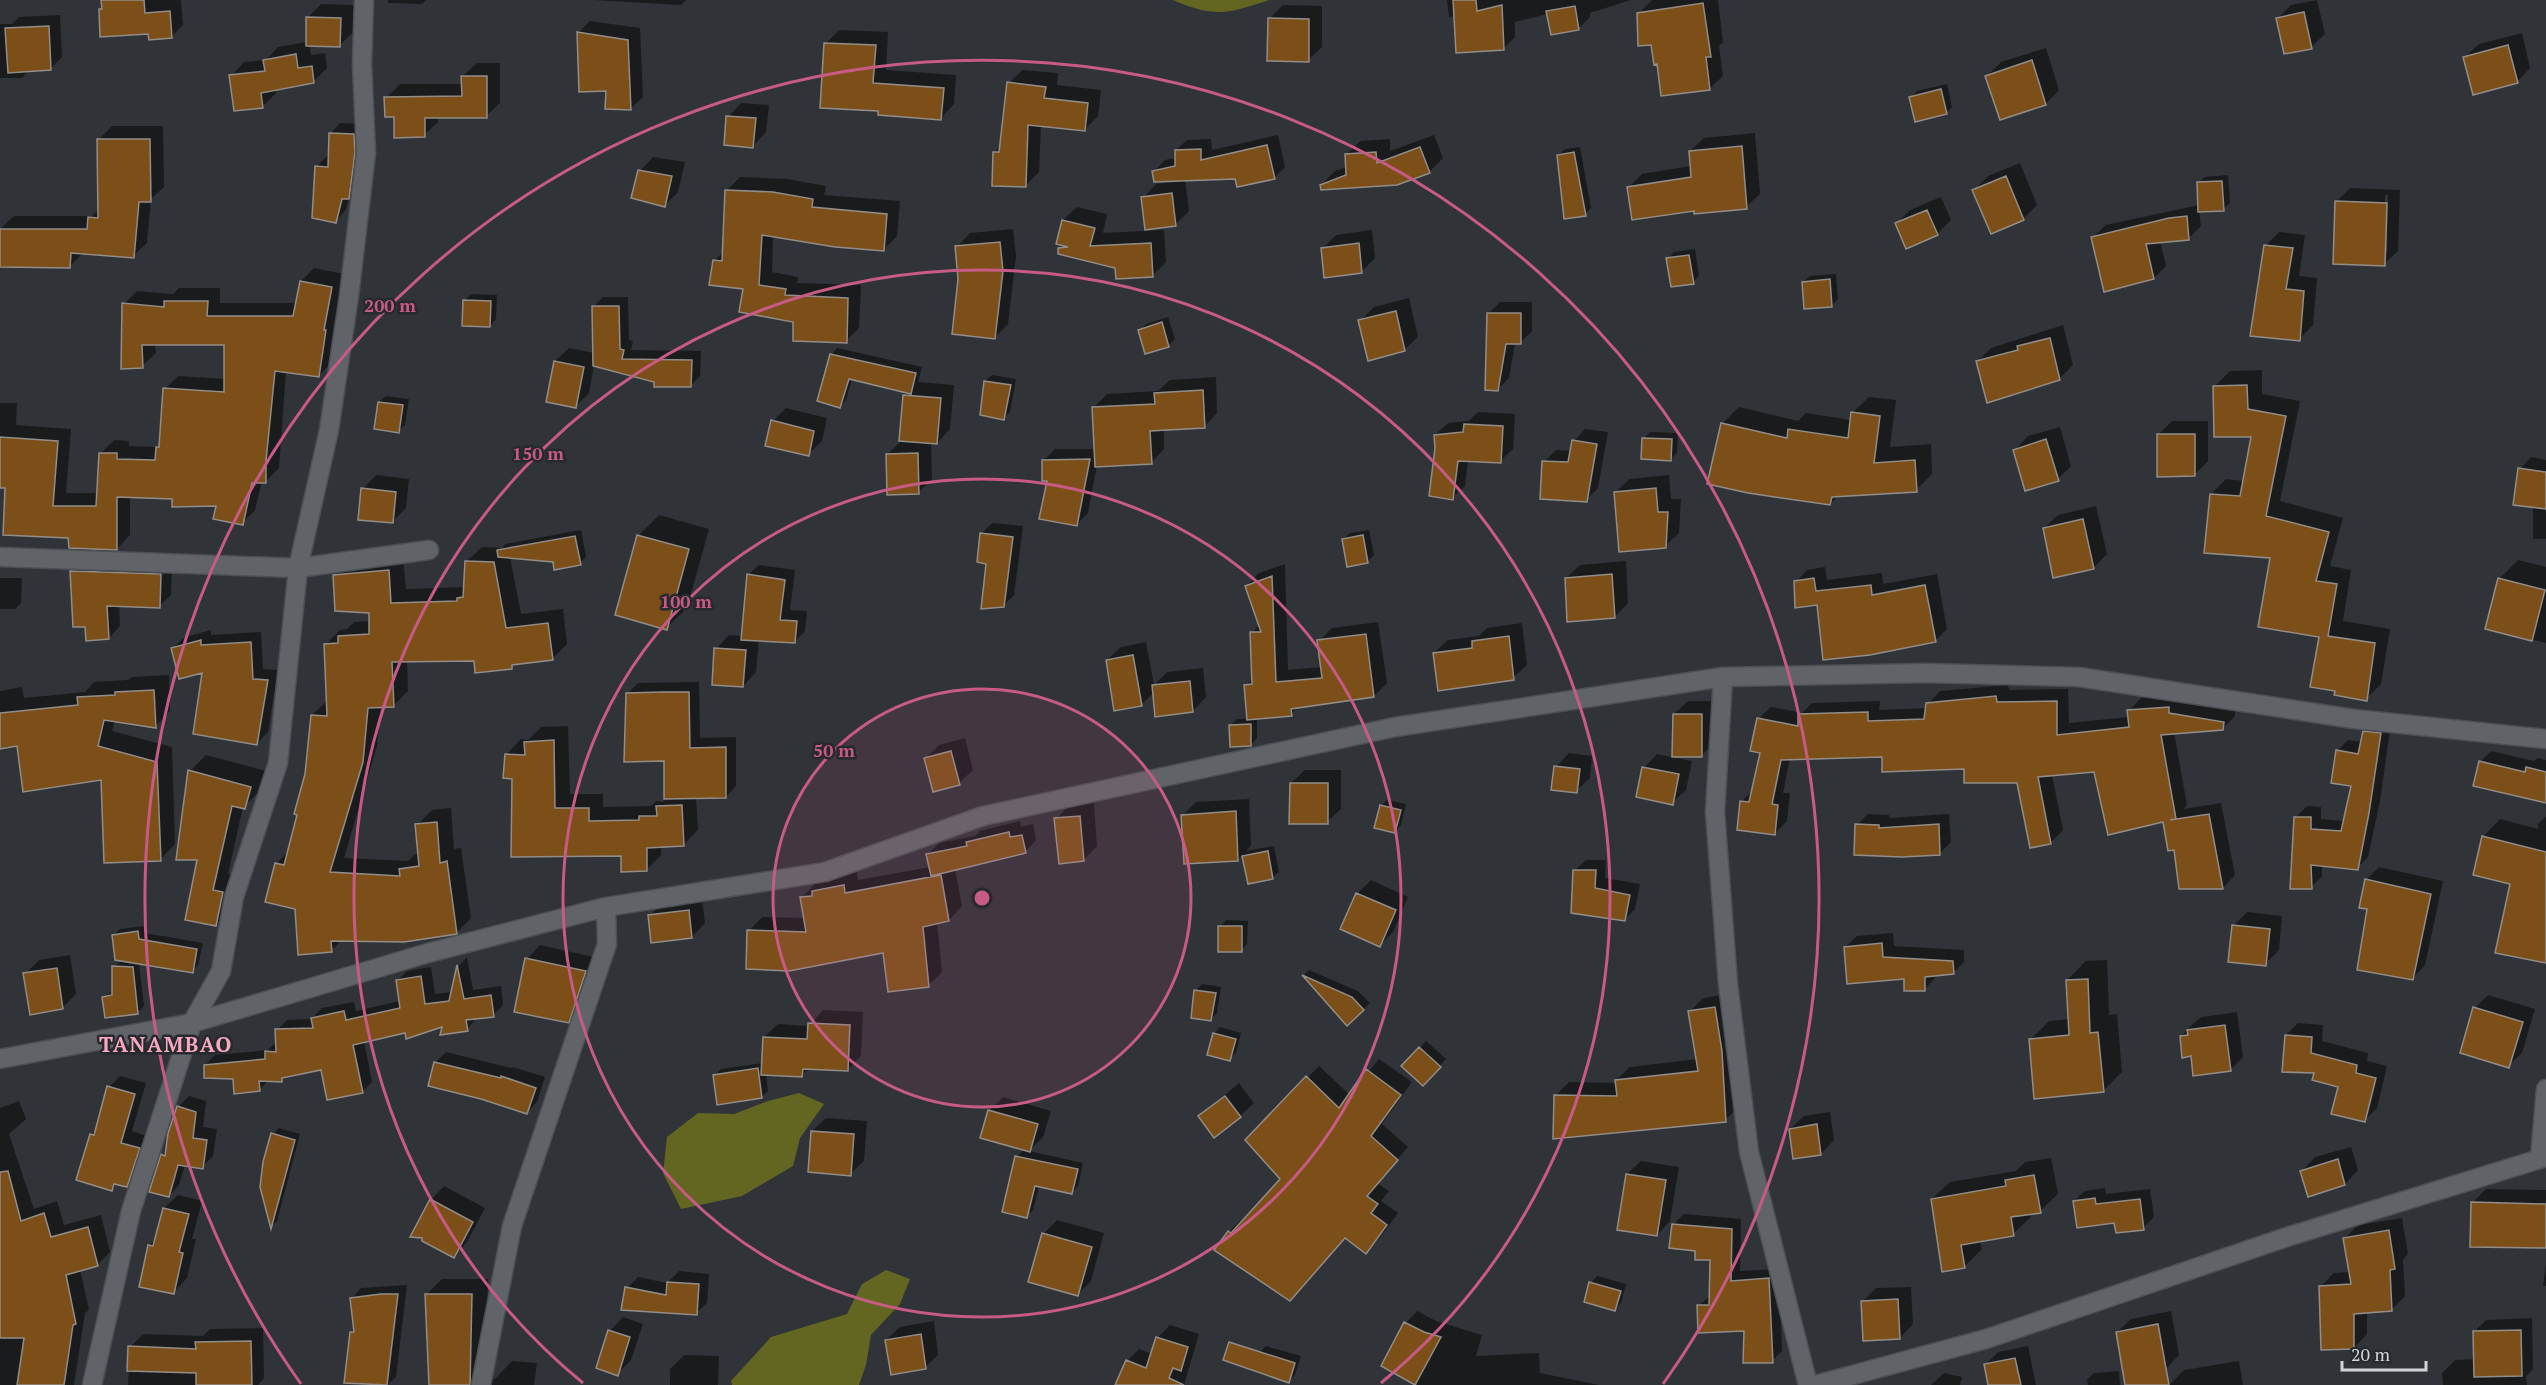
<svg xmlns="http://www.w3.org/2000/svg" width="2546" height="1385" viewBox="0 0 2546 1385" font-family="'PT Serif',serif">
	<style>
		.forest { fill: #636621 }
		.shadow { fill: #0007; fill-rule: evenodd }
		.building { fill: #7c4f19; stroke: #928d89; stroke-width: 1.5 }
		.lines { fill: none; stroke-linecap: round; stroke-linejoin: round }
		.street-casing { stroke: #4c4f53; stroke-width: 21 }
		.street { stroke: #606469; stroke-width: 18 }
		.ring { fill: none; stroke: #c85a86; stroke-width: 3 }
		.labels { text-anchor: middle; dominant-baseline: central; stroke-width: 5; stroke-linejoin: round; paint-order: stroke }
		.district-label { font-size: 21px; font-weight: bold; letter-spacing: 1.5px; fill: #f9a8c0; stroke: #26292d }
		.centre { fill: #c85a86; stroke: #26292d; stroke-width: 3 }
		.ring-label { font-size: 18px; text-anchor: middle; font-weight: bold; fill: #c85a86; stroke: #26292d; stroke-width: 5; stroke-linejoin: round; paint-order: stroke }
	</style>
	<rect width="100%" height="100%" fill="#303338"/>
	<path class="forest" d="M1173 0H1269C1227 14 1215 18 1173 0Z
		M799 1093 824 1104 800 1138 793 1166 742 1196 681 1209 663 1173 667 1137 698 1113 734 1114 768 1101Z
		M886 1270 910 1279 900 1304 871 1335 866 1365 859 1385H732L731 1381 771 1337 847 1314 862 1284Z"/>
	<path class="shadow" d="M103 0H181L183 25 171 37 150 33 101 10 103 7Z
		M388 0H426L422 4 388 3Z
		M593 0H686L681 5Z
		M1447 0H1631L1590 13V17L1579 28 1548 14 1515 22V37L1504 48 1456 16 1449 17Z
		M1652 0H1718L1723 42 1719 46 1723 76 1709 89 1659 63 1638 14Z
		M2317 0 2325 34 2311 47 2278 18 2291 5Z
		M321 4 354 5 353 32 340 45 309 44 311 55 325 53 327 68 314 81 275 89 276 93 262 107 231 76 244 62 266 60 278 47 307 42 308 17Z
		M1283 5 1322 6V47L1308 60 1269 19Z
		M60 15 62 57 50 69 29 70 22 78H0V24H12L19 17Z
		M590 21 640 28 643 97 630 109 578 33Z
		M839 30 888 32 886 70 956 75 954 104 941 118 880 110 826 43Z
		M2522 33 2530 68 2517 82 2465 57 2479 44Z
		M2046 48 2059 90 2046 104 2001 118 1987 76 2001 62Z
		M477 63H500V103L486 116H438V122L424 135 395 116 386 98 400 84H463V76Z
		M1022 70 1058 73 1057 85 1101 90 1098 116 1084 130 1041 125 1039 172 1025 186 995 152 1001 146 1009 83Z
		M1947 84 1952 107 1946 113 1911 98 1917 91Z
		M741 103 769 105 766 132 753 146 728 117Z
		M340 123 363 124 359 188 349 198 345 211 335 222 317 166 327 156 330 157V134Z
		M112 126H163L164 187 151 199 147 243 133 256 84 252 70 266H0V229L14 216H92L99 209 98 140Z
		M1755 133 1760 194 1746 207 1695 210 1629 187 1642 174 1691 166 1690 151 1704 138Z
		M1278 135 1285 167 1274 178 1185 179 1189 211 1175 225 1143 198 1156 184 1173 182V180L1154 171 1165 160 1176 158V150L1187 140 1211 139 1212 150Z
		M1434 135 1443 158 1429 172 1321 185 1335 171 1347 167 1346 155 1360 141 1390 139V151Z
		M1580 147 1591 208 1585 214 1558 155 1565 149Z
		M653 157 685 162 678 192 665 205 640 171Z
		M2020 163 2037 205 2023 219 1974 190 1988 176Z
		M2228 175 2230 203 2223 209 2199 210 2201 226 2189 238 2160 241 2166 266 2154 278 2093 237 2106 225 2199 205 2198 183 2205 177Z
		M740 177 787 179 826 186 824 195 900 201 897 236 884 249 773 235 772 272 798 277 797 283 861 285 859 328 846 341 795 320 745 288 714 261 724 251 727 190Z
		M2350 188 2400 190 2398 251 2384 264 2336 202ZM2385 195H2388L2387 253H2384Z
		M1941 197 1951 220 1937 234 1897 223 1910 210Z
		M1077 207 1107 214 1103 233 1164 230 1166 262 1153 275 1060 248 1064 244 1063 220Z
		M1013 229 1016 256 1008 324 995 337 960 279 957 247 970 233Z
		M1372 230 1375 258 1361 272 1323 248 1336 235Z
		M2279 232 2305 235 2299 276 2317 278 2313 325 2299 339 2265 246Z
		M1695 249 1699 276 1693 282 1668 259 1674 252Z
		M314 268 344 274 336 317H339L332 362 319 376 286 371 279 468 266 481H262L255 510 242 523 218 504 173 498 130 496V535L117 549 70 536 7 486H0V403H17L16 425 71 429 66 493H98L100 454 114 440 129 441V446L157 447 161 443 165 389 178 376 226 379V344H155L156 353 142 366 124 304 137 291 173 294 179 288H220V303H297L301 281Z
		M1836 274 1838 299 1832 305 1803 282 1810 276Z
		M471 294 497 295 496 319 490 326 464 301Z
		M603 297H628L629 340 633 341 631 350 701 351 700 376 690 386 656 380 594 365 589 393 575 407 555 361 569 348 594 353 593 307Z
		M1409 298 1418 337 1404 350 1360 321 1374 307Z
		M1500 302H1532V331L1520 343H1515L1509 378 1498 389 1488 314Z
		M1168 317 1175 339 1169 345 1146 352 1140 330 1146 324Z
		M2063 325 2073 365 2060 378 1978 361 1991 348Z
		M837 348 922 367 918 382 954 385 950 429 937 443 931 442 932 479 918 493 888 454 902 440 904 396 908 392 852 379 846 400 840 406 831 355Z
		M2262 370V394L2300 401 2280 501 2343 518 2330 566 2351 570 2343 621 2390 629 2381 684 2366 699 2321 636 2271 557 2211 494 2226 479 2244 481 2252 435 2215 386 2230 371Z
		M992 375 1016 379 1010 412 1003 418 985 381Z
		M1216 377 1217 413 1204 427 1164 429V449L1151 463 1097 465 1088 513 1076 525 1044 460 1055 449H1096L1094 407 1107 394 1158 391 1170 380Z
		M386 396 409 399 405 425 398 431 379 402Z
		M1869 397 1896 400 1890 447 1931 444 1932 474 1916 490 1839 495 1830 504 1722 424 1739 407 1798 421 1806 413 1851 420 1852 413Z
		M786 408 827 418 822 441 808 454 773 421Z
		M1478 412 1515 414 1513 449 1500 461 1468 460 1465 486 1452 498 1437 448 1435 435 1448 423 1469 421Z
		M2172 421H2208V461L2194 475 2158 435Z
		M2060 427 2071 466 2058 479 2015 450 2028 436Z
		M1585 429 1608 432 1598 488 1586 500 1544 462 1556 450 1572 451 1574 441Z
		M1650 432 1678 433 1677 453 1670 459 1644 438Z
		M2531 457 2546 460V539H2533V506L2520 469Z
		M376 475 409 479 406 508 392 522 363 489Z
		M1669 475 1671 499H1681L1679 533 1665 546 1616 492 1629 479Z
		M2096 506 2107 554 2093 568 2044 528 2058 515Z
		M659 515 709 529 687 608 666 628 638 536Z
		M992 523 1023 526 1014 595 1003 606 988 562 981 534Z
		M581 530 586 557 580 563 510 557 521 614 563 609 567 644 552 659 516 663 511 668 475 659 407 660 408 691 393 706H381L377 746 344 858 408 861 415 854H419L417 825 432 810 451 808 454 849 461 848 471 918 456 933 343 939 331 951 297 908 276 864 289 850 307 774 312 715 328 700 326 644 340 630 347 629 354 622 370 621 371 612 335 575 350 560 403 556 406 589 465 587 467 561 482 547 502 548 505 544Z
		M1369 530 1374 555 1368 561 1348 565 1343 540 1350 533Z
		M83 560 172 563 171 595 159 606 119 605 120 626 109 638 86 626 71 571Z
		M2518 560 2546 567V643L2487 628 2500 578Z
		M1626 561 1628 603 1615 617 1566 578 1580 565Z
		M1285 564 1288 670 1322 667 1319 641 1332 628 1378 622 1387 683 1374 696 1299 706 1291 714 1257 717V738L1251 745 1231 725 1237 719H1249L1246 685 1253 678 1252 633 1260 624 1246 586 1259 573Z
		M759 565 795 570 790 610 807 611 805 631 795 641 759 639 756 672 743 686 716 649 729 635 742 636 748 575Z
		M1825 567 1827 580 1882 573 1883 584 1937 574 1947 629 1935 641 1818 603 1796 582 1807 570Z
		M0 578H22L21 603 15 609H0Z
		M1522 623 1527 665 1513 678 1434 653 1448 640 1479 636 1487 628Z
		M211 630V635L261 632 263 669 278 670 268 732 257 743 204 670 172 649 183 638Z
		M1146 642 1154 685 1167 672 1203 668 1206 697 1193 711 1154 692 1141 705 1107 660 1121 647Z
		M169 675 170 711 155 727 115 720 112 731 172 747 175 844 160 860 103 778 18 745 0 747V691L22 687 24 698 85 692 94 682 128 680 132 677Z
		M699 682 700 738 736 737V786L726 797H696L698 830 683 845 661 846V855L646 870 622 855H513V777L506 755 521 739 528 740 541 727 568 726 570 794H603V807L651 806 656 801 663 802 666 799 665 760 627 694 638 683Z
		M2008 685 2009 690 2068 689 2069 723 2129 717V711L2141 698 2181 695 2235 710V716L2223 728 2174 732 2187 805 2184 809 2221 803 2235 875 2223 888 2175 849 2164 820 2095 771 2052 775 2063 830 2050 843 2018 782 1965 768 1883 755 1790 758 1783 793H1790L1787 821 1775 833 1742 801 1753 790 1762 751 1758 719 1771 707 1802 713 1812 703 1880 701 1879 710 1927 708 1928 704 1940 691Z
		M1688 701H1715V742L1701 756 1674 714Z
		M2376 721 2391 723 2380 801 2368 857 2357 868 2322 864V876L2311 887 2296 817 2307 806 2321 807V819L2345 821 2353 784 2337 751 2348 740 2362 742 2365 732Z
		M965 738 973 770 959 783 925 759 939 745Z
		M2491 751 2534 761 2538 758 2546 760V801L2475 785 2481 761Z
		M1569 753 1592 756 1590 778 1576 791 1556 767Z
		M1657 754 1692 761 1686 790 1672 803 1644 768Z
		M206 755 266 771 260 791 243 807 228 874 238 876 232 908 216 924 199 858 190 771Z
		M1305 770H1341V809L1327 822 1291 783Z
		M1249 799 1251 846 1246 851 1274 846 1279 872 1272 878 1250 882 1243 854 1238 859 1182 816 1196 802Z
		M1387 800 1406 804 1401 825 1395 831 1381 806Z
		M1094 803 1097 846 1084 860 1056 819 1070 805Z
		M1868 814 1889 815V818L1949 814 1951 842 1940 853 1857 825Z
		M2546 816V962L2512 883 2483 837 2500 819 2538 829V824Z
		M1020 821 1021 827 1033 824 1036 840 1025 852 955 869 962 906 949 920 937 922 942 972 929 985 885 951 749 931 762 917 805 918 801 898 815 884 822 883 827 878 857 872 858 880 930 867 928 854 939 843 975 836 980 831Z
		M1586 860H1606L1605 878 1640 884 1635 909 1624 920 1575 870Z
		M2379 867 2443 881 2425 965 2413 978 2368 908 2366 880Z
		M1371 880 1408 897 1393 932 1380 945 1357 894Z
		M702 898 705 923 692 937 650 916 663 902Z
		M2247 912 2282 916 2279 950 2265 964 2233 926Z
		M1226 920 1248 921 1247 944 1241 951 1220 927Z
		M144 926 145 933 203 943 198 965 192 971 139 963 144 1006 138 1012 104 997 114 990V967L121 960 113 935 120 929Z
		M1893 933 1894 946 1964 950V962L1953 973 1936 974 1935 978 1924 990 1906 977 1845 947 1857 936Z
		M540 945 598 958 582 1008 568 1021 527 959Z
		M70 955 76 994 62 1008 25 974 39 960Z
		M467 957 473 990 501 986 503 1005 493 1015 477 1017 467 1030 444 1024 364 1041 372 1082 362 1092 322 1068 286 1076 282 1080H269L259 1090 205 1065 215 1055 268 1050 277 1041V1030L287 1020 311 1019 322 1008 354 1002 356 1011 400 1001 397 981 407 971 431 967 435 994 452 992 459 966Z
		M2107 960 2109 1015 2117 1014 2122 1072 2103 1091 2030 1040 2049 1021 2070 1019 2067 980 2086 961Z
		M1309 970 1358 991 1370 1003 1348 1024 1304 975Z
		M1202 984 1221 987 1217 1013 1211 1019 1196 991Z
		M1728 994 1739 1107 1725 1120 1556 1095 1569 1082 1617 1083 1616 1080 1630 1067 1698 1059 1690 1011 1703 998Z
		M2488 995 2535 1009 2522 1053 2508 1066 2475 1008Z
		M823 1010 863 1012 861 1056 847 1070 809 1068 802 1075 766 1073 768 1091 761 1097 715 1075 721 1069 763 1063 764 1037 778 1024 809 1026Z
		M2237 1012 2243 1057 2230 1070 2192 1055 2181 1036 2194 1023 2202 1017Z
		M2298 1023 2323 1025 2322 1041 2368 1053 2367 1061 2387 1066 2377 1108 2365 1120 2340 1086 2316 1072 2286 1035Z
		M1220 1027 1241 1033 1236 1053 1229 1059 1214 1034Z
		M1426 1041 1446 1059 1423 1084 1420 1048Z
		M446 1052 511 1068 513 1067 545 1077 537 1102 527 1112 435 1063Z
		M1379 1059 1412 1082 1382 1124 1408 1147 1377 1183 1389 1191 1381 1201 1398 1213 1378 1240 1366 1252 1345 1237 1290 1300 1229 1232 1241 1220 1243 1222 1283 1179 1247 1140 1319 1066 1350 1095Z
		M120 1076 146 1083 132 1131 150 1137 138 1174 126 1186 117 1184 112 1189 91 1134 97 1128 109 1087Z
		M1239 1083 1254 1103 1240 1116H1200Z
		M189 1096 206 1101 203 1127 217 1129 213 1156 202 1167 185 1165 179 1185 169 1196 162 1155 167 1151 178 1107Z
		M1003 1097 1051 1111 1043 1137 1029 1151 1083 1163 1078 1186 1072 1193 1039 1186 1033 1210 1026 1216 1017 1157 1024 1149 989 1111Z
		M19 1101 26 1119 9 1134 34 1209 57 1201 64 1225 101 1215 110 1252 97 1265 80 1269 89 1310 85 1313 74 1385H0V1108Z
		M1830 1112 1834 1140 1821 1154 1790 1129 1804 1116Z
		M826 1118 867 1121 864 1161 850 1174 812 1131Z
		M279 1128 300 1134 277 1221 271 1226 273 1134Z
		M2351 1147 2358 1170 2345 1184 2302 1171 2315 1157Z
		M2051 1158 2058 1194 2040 1211 2030 1213 2031 1217 2013 1234 1980 1240 1982 1249 1964 1267 1932 1199 1950 1182 2016 1171 2025 1162Z
		M1641 1161 1679 1167 1670 1221 1657 1235 1627 1174Z
		M444 1186 485 1208 467 1242 454 1256 431 1200Z
		M2105 1188 2106 1194 2150 1189 2154 1217 2143 1228 2116 1222 2074 1201 2085 1191Z
		M2486 1189 2546 1190V1243L2473 1202Z
		M178 1195 202 1201 192 1239H196L187 1278 174 1292 149 1246 156 1238 164 1208Z
		M1684 1214 1741 1219 1740 1271 1779 1269 1782 1351 1772 1361 1745 1329 1698 1306 1710 1296 1711 1259 1697 1249 1674 1224Z
		M2402 1218 2408 1254 2403 1260 2405 1296 2391 1310 2367 1311V1334L2354 1348 2321 1286 2334 1273 2350 1272 2344 1239 2358 1225Z
		M1057 1220 1104 1233 1091 1281 1078 1294 1043 1234Z
		M2546 1263V1286H2543Z
		M679 1271 709 1274 707 1303 696 1313 627 1288 638 1277 667 1283Z
		M1597 1276 1626 1284 1621 1303 1614 1310 1591 1283Z
		M442 1279H488L486 1372 490 1378 495 1379 512 1361 537 1363 534 1385H430L426 1295Z
		M407 1285 396 1377 387 1385 346 1382 352 1333 355 1330 351 1299 361 1288Z
		M1911 1287 1913 1324 1900 1338 1862 1302 1876 1288Z
		M1417 1311 1436 1321 1482 1335 1476 1356 1539 1353 1540 1373 1599 1385H1418L1383 1365 1406 1323Z
		M2171 1311 2179 1355 2166 1369 2117 1332 2131 1319Z
		M623 1317 643 1324 631 1360 617 1374 610 1331Z
		M2532 1318 2533 1369 2526 1376 2527 1385H2443L2442 1373 2455 1360 2475 1359 2474 1332 2486 1320Z
		M934 1321 938 1355 924 1368 886 1340 900 1327Z
		M1170 1325 1199 1334 1184 1385H1117L1127 1361 1139 1349 1152 1354 1157 1338Z
		M263 1328 264 1378 258 1385H128L130 1347 143 1334 203 1336 210 1329Z
		M1266 1346 1301 1356 1295 1375 1289 1381 1260 1352Z
		M2028 1346 2036 1385H1989L1985 1365 1998 1352Z
		M684 1355 719 1356 718 1385H670V1369Z
		M2239 1361 2243 1385H2169L2184 1370Z
		M2119 1371 2120 1385H2088L2087 1380 2094 1373Z
		M1944 1373 1962 1377 1960 1385H1931Z"/>
	<path class="building" d="M101 0H144L145 13 170 11 172 38 149 40 148 34 100 37 99 9H102Z
		M1453 0H1476L1477 11 1502 5 1504 50 1456 53Z
		M1703 3 1711 57H1706L1710 90 1661 96 1657 64 1654 65 1651 45 1638 46 1637 13Z
		M1575 6 1579 30 1551 35 1546 11Z
		M2304 12 2312 49 2284 54 2276 18Z
		M306 17 341 18 340 47 306 46Z
		M1268 18 1309 19V62L1267 61Z
		M49 26 51 70 8 73 5 28Z
		M577 32 628 40 631 110 605 109 606 91 579 92Z
		M824 43 876 45 873 83 944 88 941 120 878 115V111L820 108Z
		M2508 45 2518 83 2473 95 2463 57Z
		M296 54 298 68 312 66 314 83 261 93 263 108 234 111 229 75 265 71 263 60Z
		M2032 60 2046 105 2000 120 1985 76Z
		M461 76H487V118H425V137L394 138V117H385L384 97 462 96Z
		M1007 82 1046 87 1044 98 1088 103 1085 131 1028 125 1026 187 992 186 993 152H999Z
		M1941 89 1947 114 1915 122 1909 97Z
		M726 116 756 118 753 148 724 145Z
		M329 133 354 134 355 153 349 199H342L336 223 312 218 315 166 328 167Z
		M97 139H150L151 202H139L134 258 71 253 70 268 0 267V229H87L88 217 98 218Z
		M1267 145 1275 179 1237 187 1235 179 1154 182 1152 171 1175 166V150L1201 149V160Z
		M1742 146 1747 209 1694 214V211L1632 220 1627 187 1691 177 1689 151Z
		M1420 147 1430 173 1397 185 1321 190 1320 185 1346 175 1345 154 1376 152 1377 163Z
		M1574 152 1586 216 1564 219 1557 155Z
		M638 170 672 176 665 207 631 198Z
		M2006 176 2024 220 1991 234 1972 190Z
		M2222 181 2224 211 2198 212 2197 182Z
		M725 190 773 192 813 199 812 207 887 214 884 251 835 247 762 235 759 285 786 289 785 295 848 298 847 343 793 341V322L739 312 743 289 709 285 713 260 722 261Z
		M1172 193 1176 226 1145 230 1141 197Z
		M2335 201 2387 203 2385 266 2333 264Z
		M1927 210 1938 235 1906 249 1895 223Z
		M2187 216 2189 240 2146 244 2154 279 2104 292 2091 237 2169 218Z
		M1062 220 1095 228 1090 246 1151 243 1153 277 1116 279 1115 268 1058 254V248L1068 247 1056 244Z
		M1000 242 1003 271 995 339 952 334 958 279 955 246Z
		M1359 243 1362 273 1324 278 1321 248Z
		M2264 245 2293 248 2286 289 2304 291 2300 341 2250 336Z
		M1689 255 1694 284 1671 287 1666 258Z
		M1830 279 1832 307 1804 309 1802 282Z
		M300 281 332 287 324 330H326L319 377 275 371 266 461V483H252L243 525 213 519 216 506 172 507V499L117 497V550L69 548 68 538 3 535 5 488H0V437L58 441 53 506H96L99 453H117V459L155 460 156 447H159L163 388 224 392V345H142L143 368 121 369 122 303 164 307V301H208L207 316H293Z
		M463 300 491 301 490 327 462 326Z
		M592 306H619L620 349 624 350 622 359 692 360 691 387H654V382L593 366Z
		M1396 311 1405 351 1368 361 1358 320Z
		M1487 313H1521V344H1506L1498 391 1485 390Z
		M1162 322 1169 347 1145 354 1138 330Z
		M2050 338 2060 380 1987 403 1976 361 2018 350 2017 346Z
		M830 354 916 373 911 394 849 379 840 408 817 401Z
		M554 361 584 367 576 408 546 402Z
		M984 381 1011 385 1004 420 980 415Z
		M2247 385 2248 409 2286 416 2266 516 2329 532 2316 581 2337 584 2328 636 2375 643 2367 701 2334 695 2335 691 2310 687 2319 637 2258 627 2270 558 2204 553 2210 494 2240 496 2251 437H2214L2213 386Z
		M1203 390 1205 428 1150 431 1152 464 1095 467 1092 407 1155 404 1154 393Z
		M903 395 941 398 937 444 899 441Z
		M378 402 403 405 399 433 374 429Z
		M1851 412 1880 416 1874 463 1915 460 1917 492 1832 497 1830 505 1748 493 1707 484 1721 423 1787 438 1788 429 1848 438Z
		M771 420 814 431 809 456 765 446Z
		M1464 424 1503 426 1501 463 1458 461 1453 500 1429 496 1435 448 1434 435 1463 432Z
		M2157 434H2195V476L2157 477Z
		M1642 438 1672 439 1671 461 1641 459Z
		M2046 439 2059 481 2025 491 2013 450Z
		M1572 440 1597 444 1587 502 1540 499 1542 461 1568 462Z
		M918 453 919 494 887 495 886 454Z
		M1090 459 1077 526 1039 519 1047 481H1042V460Z
		M2518 468 2546 472V509L2513 505Z
		M361 488 396 492 393 523 358 520Z
		M1656 488 1658 512H1668L1666 548 1619 552 1614 492Z
		M2083 519 2094 569 2053 578 2043 528Z
		M980 533 1013 537 1004 607 981 609 986 564 977 562Z
		M637 535 689 549 667 630 615 615Z
		M1363 535 1368 563 1347 567 1342 539Z
		M575 536 581 565 554 570 553 562 498 557 497 550Z
		M465 561 494 562 506 628 548 623 553 660 512 665V669L475 673 474 661 392 662 394 707 368 708 363 762 330 872 400 876 399 869 419 866 415 824 437 822 440 863 447 861 457 934 404 942 331 941 332 952 298 955 295 909 265 902 275 863 284 865 297 815 294 814 305 774 311 715 327 716 324 644 338 643V636L369 634V613L335 611 333 575 389 570 391 603 457 601V598L463 597Z
		M70 571 161 574 160 608 107 606 109 639 86 641 85 627H73Z
		M747 574 785 580 780 620 797 621 795 643 741 640Z
		M1612 574 1615 618 1567 622 1565 578Z
		M1272 576 1276 682 1322 678 1317 640 1366 634 1374 697 1291 709 1292 716 1247 720 1244 685 1252 684 1250 632H1261L1245 586Z
		M1814 578 1816 591 1871 585 1872 595 1925 585 1936 642 1870 655 1823 660 1817 605 1795 608 1794 581Z
		M2498 578 2545 590 2532 641 2485 629Z
		M1509 636 1514 680 1438 691 1433 653 1472 648V641Z
		M201 640V645L251 642 253 679 268 680 257 745 193 734 202 673 179 679 171 648Z
		M714 648 746 650 743 687 712 685Z
		M1133 655 1142 706 1114 711 1106 660Z
		M1190 681 1193 712 1155 717 1152 685Z
		M154 690 156 728 104 720 98 746 157 762 161 861 104 863 101 780 23 792 17 746 0 749V713L78 705 77 697 115 695V692Z
		M662 692H689L690 748 726 747V798L664 799V761L624 762 626 693Z
		M1996 696 1997 702 2057 701V735L2129 727 2127 710 2169 707V713L2224 722 2223 730 2161 735 2176 819 2170 820 2209 814 2223 889H2179L2174 850 2168 851 2163 822 2108 835 2094 772 2038 777 2051 844 2030 848 2017 783H1964V769L1882 772V757L1781 760 1772 804 1778 805 1775 835 1737 830 1740 801 1749 802 1760 753 1750 751 1757 718 1798 726V714L1868 712V721L1924 719 1926 703Z
		M1673 714H1702V757H1672Z
		M1251 724V746L1230 747 1229 725Z
		M2363 731 2381 733 2369 813 2358 870 2311 865 2312 889H2290L2294 817H2311V829L2341 831 2351 786 2331 783 2336 750 2358 754Z
		M554 740 555 808H589V821L639 820V816H657L656 806 682 805 684 846 647 848V871L621 872V856L511 857 512 779 503 778 505 754 525 755 524 742Z
		M951 751 960 785 933 792 924 758Z
		M2479 761 2525 772 2526 767 2546 772V803L2473 786Z
		M1554 766 1580 769 1577 793 1551 790Z
		M1642 767 1679 774 1673 805 1636 797Z
		M188 770 251 787 245 809 232 806 213 890 223 892 216 926 185 920 197 860H176Z
		M1290 783H1328V824H1289Z
		M1380 805 1401 810 1395 833 1374 828Z
		M1236 811 1238 861 1184 864 1181 815Z
		M1080 816 1084 861 1059 864 1054 818Z
		M1855 824 1879 825V828L1939 824 1940 855 1902 857 1854 855Z
		M1009 832 1010 837 1022 835 1026 853 931 876 926 854 967 846 966 842Z
		M2482 836 2546 852V963L2495 953 2510 884 2473 875Z
		M1268 851 1273 879 1248 884 1242 856Z
		M1573 870H1596L1595 888 1630 895 1625 921 1571 913Z
		M941 875 949 921 923 927 929 987 888 992 883 953 789 971 746 969 747 930 806 932 800 897 812 896V891L844 885 845 893Z
		M2365 879 2431 894 2413 980 2357 970 2367 909 2359 908Z
		M1356 893 1396 910 1380 947 1340 929Z
		M689 910 692 938 651 943 648 915Z
		M2232 925 2270 929 2266 966 2228 962Z
		M1218 926H1242V952H1218Z
		M138 931 139 939 197 949 193 973 115 960 112 935Z
		M1882 943 1883 957 1953 961 1954 974 1925 977V991H1904V979L1847 984 1844 947Z
		M525 958 586 971 569 1023 514 1012Z
		M457 965 464 999 491 995 494 1017 466 1020 468 1031 440 1035 442 1027 406 1039 405 1033 353 1045 363 1093 327 1100 321 1070 282 1078V1082L259 1081 260 1091 234 1094 233 1079 204 1078V1065L265 1059V1051L276 1052 275 1029 313 1028 311 1018 344 1011 346 1020 400 1008 396 980 421 976 425 1004 449 1001Z
		M112 966 133 967 138 1014 105 1018 102 997 112 995Z
		M57 968 63 1009 30 1015 23 973Z
		M1302 975 1352 997 1364 1010 1347 1026Z
		M2088 979 2090 1033 2098 1032 2104 1092 2034 1099 2029 1039 2069 1035 2066 980Z
		M1194 990 1216 993 1211 1021 1191 1018Z
		M1715 1007 1722 1051 1726 1122 1553 1139 1554 1095 1617 1096 1615 1080 1698 1071 1688 1011Z
		M2473 1007 2523 1022 2509 1068 2460 1053Z
		M808 1023 850 1025 848 1071 803 1069 802 1077 761 1075 763 1037 807 1039Z
		M2225 1025 2231 1071 2193 1076 2191 1056 2182 1058 2180 1036 2188 1035 2187 1030Z
		M1213 1033 1236 1039 1230 1061 1207 1055Z
		M2285 1035 2312 1037 2311 1053 2357 1065 2356 1073 2376 1078 2365 1122 2331 1114 2338 1087 2312 1080 2314 1073 2282 1072Z
		M1419 1047 1441 1067 1423 1086 1401 1066Z
		M434 1062 501 1078V1076L536 1088 527 1114 481 1099 428 1086Z
		M758 1068 762 1098 717 1105 713 1075Z
		M1366 1069 1401 1095 1371 1136 1398 1160 1367 1196 1378 1204 1371 1213 1387 1225 1366 1254 1345 1238 1290 1301 1214 1250 1228 1231 1231 1233 1280 1179 1245 1140 1306 1076 1339 1108Z
		M107 1086 135 1094 121 1143 140 1148 127 1187 114 1184 112 1191 76 1180 90 1134 94 1135Z
		M1225 1096 1241 1117 1214 1138 1198 1116Z
		M177 1106 196 1112 193 1138 207 1140 203 1169 178 1165 169 1197 149 1192 161 1154 165 1156 168 1133Z
		M988 1110 1038 1124 1030 1152 980 1138Z
		M1817 1124 1821 1155 1793 1159 1789 1129Z
		M811 1131 854 1134 851 1176 808 1172Z
		M271 1133 295 1140 271 1229 260 1187 263 1162Z
		M1015 1156 1078 1169 1072 1194 1035 1186 1027 1218 1002 1212Z
		M2338 1159 2345 1185 2308 1197 2300 1171Z
		M8 1171 21 1221 44 1213 51 1237 88 1227 98 1266 66 1275 76 1324 73 1325 64 1385H17L24 1338H0V1172Z
		M1626 1174 1666 1180 1657 1236 1617 1230Z
		M2034 1175 2041 1213 2011 1217 2014 1236 1961 1245 1965 1268 1942 1272 1931 1199 2006 1186 2005 1180Z
		M2095 1198 2096 1204 2140 1199 2144 1230 2116 1233 2114 1223 2077 1228 2073 1201Z
		M430 1199 473 1222 454 1258 422 1241V1238L410 1237Z
		M2471 1202 2546 1204V1248L2470 1247Z
		M163 1208 189 1214 179 1252 183 1253 174 1294 139 1287 148 1245 153 1246Z
		M1672 1224 1732 1229 1731 1281 1769 1278 1773 1363H1743L1744 1331 1698 1333 1697 1305H1709L1710 1260H1695V1251L1669 1248Z
		M2389 1230 2395 1269 2390 1270 2392 1311 2354 1314V1349L2321 1350 2319 1286 2351 1284 2343 1238Z
		M1042 1233 1092 1247 1078 1296 1028 1282Z
		M667 1282 699 1284 697 1315 621 1310 625 1287 666 1295Z
		M1589 1282 1621 1291 1615 1311 1584 1302Z
		M381 1294H398L387 1385 344 1383 350 1332H354L350 1298Z
		M425 1294H472L470 1385H429Z
		M1898 1299 1900 1339 1863 1341 1861 1301Z
		M1404 1322 1424 1332 1441 1337 1415 1385 1381 1366Z
		M2158 1324 2169 1385H2125L2116 1332Z
		M608 1330 630 1337 618 1376 596 1368Z
		M2521 1330 2522 1376 2474 1377 2473 1331Z
		M921 1334 926 1369 891 1375 885 1340Z
		M1156 1337 1188 1347 1181 1371 1173 1368 1169 1378 1184 1385H1115L1126 1360 1146 1368Z
		M251 1341 252 1385H196V1373L127 1371 128 1346 196 1349 195 1342Z
		M1229 1342 1295 1363 1289 1383 1223 1360Z
		M2015 1358 2021 1385H1988L1984 1364Z"/>
	<g class="lines">
		<defs>
			<path id="street" d="M0 557 298 568 429 550
				M1723 677 1715 812 1728 984 1749 1152 1808 1385
				M0 1059 192 1023 428 953 606 907 825 872 983 816 1395 727 1723 677 1926 673 2079 677 2354 719 2546 739
				M2540 1158 2546 1089
				M92 1385 131 1211 192 1023 221 971 234 897 278 763 298 568 329 430 349 296 366 153 362 64 364 0
				M481 1385 512 1226 607 944 606 907
				M1816 1385 1986 1339 2287 1237 2546 1157"/>
		</defs>
		<use href="#street" class="street-casing"/>
		<use href="#street" class="street"/>
	</g>
	<circle cx="982" cy="898" r="209" fill="#c85a86" fill-opacity=".12"/>
	<g class="ring">
		<circle cx="982" cy="898" r="209"/>
		<circle cx="982" cy="898" r="419"/>
		<path d="M583 1383A628 628 0 1 1 1381 1383"/>
		<path d="M301 1384A837 837 0 1 1 1663 1384"/>
	</g>
	<g class="labels">
		<g class="district-label">
			<text x="166" y="1044">TANAMBAO</text>
		</g>
	</g>
	<circle cx="982" cy="898" r="9" class="centre"/>
	<g class="ring-label">
		<text x="390" y="312">200 m</text>
		<text x="538" y="460">150 m</text>
		<text x="686" y="608">100 m</text>
		<text x="834" y="757">50 m</text>
	</g>
	<path d="M2342 1361v9h84v-9" fill="none" stroke="#d2d4d7" stroke-width="3"/>
	<text x="2351" y="1361" font-size="18" fill="#d2d4d7" stroke="#26292d" stroke-width="4.5" paint-order="stroke">20 m</text>
</svg>
